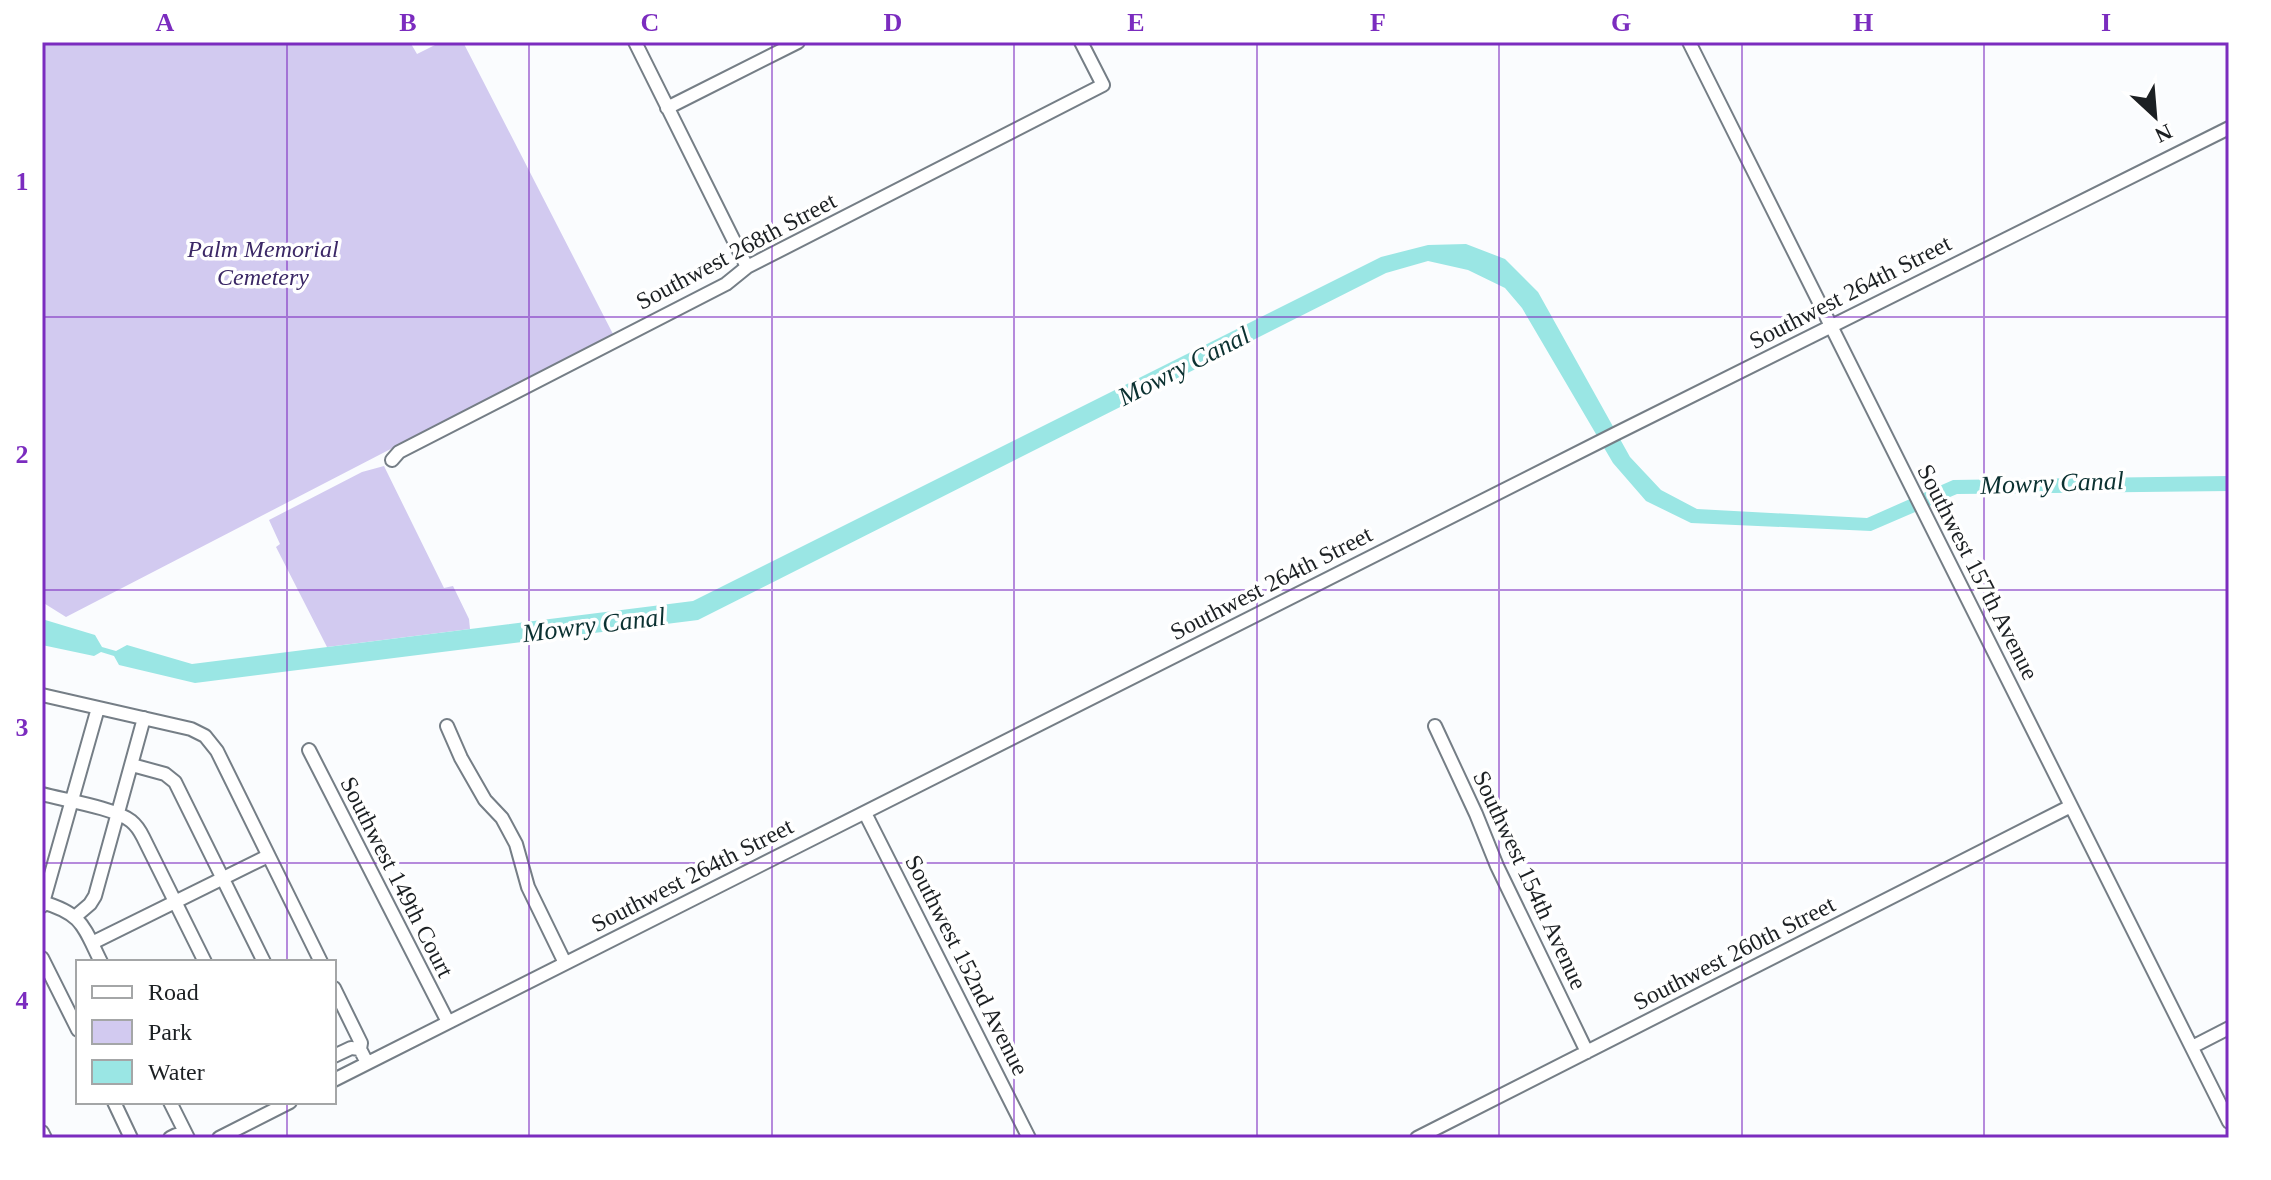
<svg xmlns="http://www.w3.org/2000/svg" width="2271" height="1180" viewBox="0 0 2271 1180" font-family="'Times New Roman',serif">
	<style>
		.green { fill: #d2caf0 }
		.water { fill: #9ae6e4 }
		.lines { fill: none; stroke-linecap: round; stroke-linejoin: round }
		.minor-casing { stroke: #757e86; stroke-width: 16 }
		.minor { stroke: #fff; stroke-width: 12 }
		.grid { fill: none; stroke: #7b2cbf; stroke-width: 2; stroke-opacity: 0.55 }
		.labels { text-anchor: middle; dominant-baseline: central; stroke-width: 7; stroke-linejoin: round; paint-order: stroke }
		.park-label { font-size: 24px; font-style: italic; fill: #3b2866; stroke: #fff }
		.street-label { font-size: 24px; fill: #1c2023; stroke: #fff }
		.water-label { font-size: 26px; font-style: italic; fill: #0b3131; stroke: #fff }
		.neatline { fill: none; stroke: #7b2cbf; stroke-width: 3 }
		.grid-label { font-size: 26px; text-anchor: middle; font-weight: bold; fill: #7b2cbf }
	</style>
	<rect width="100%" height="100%" fill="#fafcfe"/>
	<path class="green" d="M42 42H410L417 54 441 42H463L613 334 66 617 42 602Z
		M384 466 444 588 453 586 469 619 470 629 327 647 276 547 280 544 269 520 362 472Z"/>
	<path class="water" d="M1466 244 1505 259 1538 292 1630 457 1661 490 1697 509 1867 518 1953 480 2229 476V491L1957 494 1871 531 1691 523 1646 501 1613 463 1522 308 1505 288 1468 270 1428 261 1386 273 698 620 195 683 119 665 114 656 101 652 94 656 42 645V619L95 635 102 647 116 651 127 645 192 664 693 601 1381 257 1428 245Z"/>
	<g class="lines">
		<defs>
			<path id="minor" d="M635 42 747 267
				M1689 42 2229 1122
				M667 108 798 42
				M392 460 399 452 726 284 747 267 1103 85 1081 42
				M42 695 191 729 205 736 217 751 321 962
				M447 726 461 758 485 800 502 818 516 844 528 887 565 963
				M1435 726 1476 814 1497 866 1587 1052
				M309 750 448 1022
				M132 765 165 774 175 782 264 962
				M42 794C64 800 115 808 131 821 136 825 140 831 143 837L205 962
				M865 813 1029 1138
				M42 902C83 914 83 926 101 962
				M42 906 98 708
				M76 916 90 904 95 896 144 718
				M92 943 268 856
				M42 958 78 1030
				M334 988 361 1043 360 1049 367 1063
				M2192 1047 2229 1028
				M334 1056 351 1048 360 1049
				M334 1080 1617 433 2229 128
				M114 1102 131 1138
				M170 1102 188 1138
				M42 1132 45 1138
				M170 1138 176 1135 187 1136
				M219 1138 290 1102
				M1417 1138 2071 806"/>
		</defs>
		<use href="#minor" class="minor-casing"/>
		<use href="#minor" class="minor"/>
	</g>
	<path class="grid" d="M287 42V962M529 42V1138M772 42V1138M1014 42V1138M1257 42V1138M1499 42V1138M1742 42V1138M1984 42V1138M42 317H2229M42 590H2229M42 863H2229M287 1102V1138"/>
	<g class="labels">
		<g class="park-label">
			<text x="263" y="249">Palm Memorial<tspan x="263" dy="28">Cemetery</tspan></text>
		</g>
		<g class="street-label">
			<text transform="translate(736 251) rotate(-28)">Southwest 268th Street</text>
			<text transform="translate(1850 292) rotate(-27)">Southwest 264th Street</text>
			<text transform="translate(1978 572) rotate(63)">Southwest 157th Avenue</text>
			<text transform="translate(1271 583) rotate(-27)">Southwest 264th Street</text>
			<text transform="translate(692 875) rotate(-27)">Southwest 264th Street</text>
			<text transform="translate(397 877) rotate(63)">Southwest 149th Court</text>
			<text transform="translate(1530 880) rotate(65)">Southwest 154th Avenue</text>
			<text transform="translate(1734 953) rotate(-27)">Southwest 260th Street</text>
			<text transform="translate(967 965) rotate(63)">Southwest 152nd Avenue</text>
		</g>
		<g class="water-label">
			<text transform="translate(1184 366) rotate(-27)">Mowry Canal</text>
			<text transform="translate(2052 483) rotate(-2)">Mowry Canal</text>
			<text transform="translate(594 625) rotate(-7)">Mowry Canal</text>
		</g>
	</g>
	<rect width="2271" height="1180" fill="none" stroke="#ffffff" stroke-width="88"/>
	<rect x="76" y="960" width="260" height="144" fill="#ffffff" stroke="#a4a6a7" stroke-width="2"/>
	<rect x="92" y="986" width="40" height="12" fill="#ffffff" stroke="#a4a6a7" stroke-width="2"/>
	<text x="148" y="1000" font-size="24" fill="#1c2023">Road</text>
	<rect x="92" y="1020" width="40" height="24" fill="#d2caf0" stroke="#a4a6a7" stroke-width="2"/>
	<text x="148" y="1040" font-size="24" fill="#1c2023">Park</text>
	<rect x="92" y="1060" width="40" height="24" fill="#9ae6e4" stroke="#a4a6a7" stroke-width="2"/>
	<text x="148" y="1080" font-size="24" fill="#1c2023">Water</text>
	<g transform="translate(2155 116) rotate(154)" stroke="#ffffff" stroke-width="6" paint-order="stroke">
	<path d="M0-6L14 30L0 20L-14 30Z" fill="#1c2023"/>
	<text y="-12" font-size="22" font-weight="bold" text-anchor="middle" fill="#1c2023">N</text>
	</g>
	<rect x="44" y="44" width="2183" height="1092" class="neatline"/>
	<g class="grid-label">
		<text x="165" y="31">A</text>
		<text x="408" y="31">B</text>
		<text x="650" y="31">C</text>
		<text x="893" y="31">D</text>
		<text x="1136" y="31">E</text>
		<text x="1378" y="31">F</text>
		<text x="1621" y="31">G</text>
		<text x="1863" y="31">H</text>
		<text x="2106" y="31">I</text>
		<text x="22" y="190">1</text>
		<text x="22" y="463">2</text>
		<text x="22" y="736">3</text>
		<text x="22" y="1009">4</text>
	</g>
</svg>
